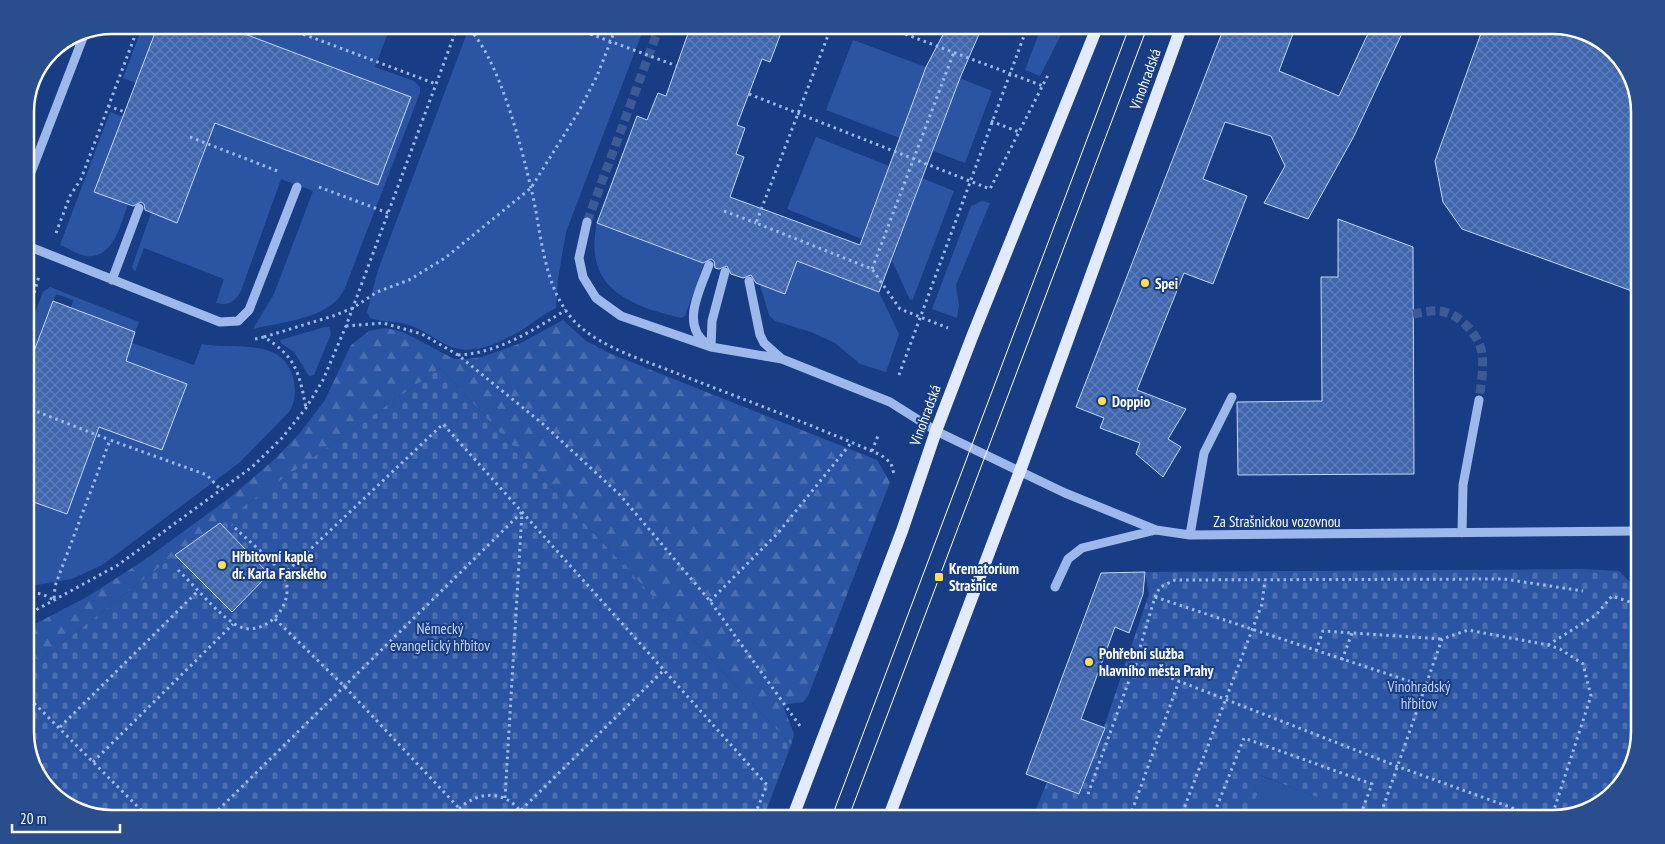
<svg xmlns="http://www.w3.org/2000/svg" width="1665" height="844" viewBox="0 0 1665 844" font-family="'PT Sans Narrow',sans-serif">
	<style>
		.green { fill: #2b55a3 }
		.forest { fill: url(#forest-firs) }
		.cemetery { fill: url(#cemetery-stones); fill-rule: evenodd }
		.building { fill: url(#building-cross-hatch); stroke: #c2d6f9 }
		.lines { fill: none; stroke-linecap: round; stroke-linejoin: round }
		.minor-tunnel { stroke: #3b5a96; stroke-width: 9; stroke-dasharray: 9 4.5; stroke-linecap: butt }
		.path { stroke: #9db9ec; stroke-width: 3; stroke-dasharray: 2.5 4; stroke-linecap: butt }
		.minor { stroke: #9db9ec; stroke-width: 9 }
		.major { stroke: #e2eaff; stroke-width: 12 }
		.tram { stroke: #fff; stroke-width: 1 }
		.poi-dot { fill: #ffdf58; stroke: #183d84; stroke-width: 2 }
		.labels { text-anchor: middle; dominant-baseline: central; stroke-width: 4; stroke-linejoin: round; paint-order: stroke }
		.street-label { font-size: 15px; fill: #fff; stroke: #183d84 }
		.poi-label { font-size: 15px; font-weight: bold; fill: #fff; stroke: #183d84; text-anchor: start }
		.park-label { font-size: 15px; fill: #c2d6f9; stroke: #183d84 }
		.rim { fill: none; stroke: #fff; stroke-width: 2.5 }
	</style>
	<defs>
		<pattern id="forest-firs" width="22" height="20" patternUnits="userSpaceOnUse" patternTransform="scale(1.25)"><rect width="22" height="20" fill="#2b55a3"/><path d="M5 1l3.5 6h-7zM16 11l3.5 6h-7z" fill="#4b6eb1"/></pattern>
		<pattern id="cemetery-stones" width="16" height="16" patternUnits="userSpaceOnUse" patternTransform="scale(1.25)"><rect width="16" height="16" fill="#2b55a3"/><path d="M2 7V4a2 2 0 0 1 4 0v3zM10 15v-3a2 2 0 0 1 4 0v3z" fill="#4b6eb1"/></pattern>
		<pattern id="building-cross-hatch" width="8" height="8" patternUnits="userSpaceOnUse" patternTransform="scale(1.25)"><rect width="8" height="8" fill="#4067ae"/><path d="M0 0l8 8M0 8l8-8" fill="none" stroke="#5d7eba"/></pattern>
	</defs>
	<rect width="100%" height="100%" fill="#183d84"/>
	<path class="green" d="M143 25H158L136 83 123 78Z
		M231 25H391L375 67 414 81 420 87V93L345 288 339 298C319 320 280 322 253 329L274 294 313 191 281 179 241 291C235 302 228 306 216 303L224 279 144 248 135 272 132 267 151 213 177 222 215 123Z
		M470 25H645L566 232 558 279 556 308C539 316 528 328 511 336 493 346 469 355 449 346 436 340 425 331 412 326 398 320 384 323 370 318L367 312 378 270Z
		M1042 25H1066L1040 76 1025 70Z
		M853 40 926 67 900 138 826 110Z
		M960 78 992 91 965 163 933 151Z
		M110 112 123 117 95 192 128 204C121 223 114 259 86 256 78 255 68 248 60 245Z
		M816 137 889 166 862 239 787 209Z
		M922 178 954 191 913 299 910 300 892 261Z
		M982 201 990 203 956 285 959 305 957 318 932 309 971 206Z
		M597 223 704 263 685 316 681 318C628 305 583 288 597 223Z
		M797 261 879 292 899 334 886 372 860 364 835 343 811 332 775 321 769 315 760 285 785 294Z
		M50 287 139 322 135 332 71 308 73 300 56 294 29 366 25 365V337L43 292Z
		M325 327H329L331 334 314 375 309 376 294 352 281 343 280 340Z
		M132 343 194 365 202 344C235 350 286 336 294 382 296 393 295 403 289 412L239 463 102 565 72 579 25 587V504L27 500 67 514 99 427 162 450 125 361Z
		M32 759 89 814 73 810 40 781Z
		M1259 775 1333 803 1327 818 1290 819 1288 813 1274 819H1247L1257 792 1254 790Z"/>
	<path class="forest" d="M563 320 586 341 611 354 877 460 890 482 808 696 803 702 788 704 784 708 794 734 791 745 440 368 175 555 25 672V629L87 597 146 559 232 496 276 458 300 433 325 400 351 345 369 331 386 328 403 332 454 359H467L482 357 521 343Z"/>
	<path class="cemetery" d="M440 368 791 745 763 819H111L89 814 32 759 25 739V672L175 555 232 612 269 574 220 523Z
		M1583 569 1619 571 1640 592V733L1631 771 1601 805 1554 819H1323L1327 818 1332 803 1260 775 1254 790 1258 792 1247 819H1032L1047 782 1026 774 1051 707 1104 727 1149 594 1145 572ZM1052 708 1104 728 1080 794 1027 774Z"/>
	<path class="building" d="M158 25H221L411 97 378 185 215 123 177 223 145 210 144 204 141 202 133 206 94 192Z
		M691 25H784L770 62 762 59 737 125 745 128 736 154 744 157 730 197 860 245 926 67 948 25H983L960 78 879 292 797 261 785 294 756 283 751 275 743 278 731 274 727 266 719 269 715 268 714 261 711 259 703 263 597 223 637 116 647 120 658 93 666 96Z
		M1225 25H1278L1294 31 1279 71 1339 96 1372 25H1406L1354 136 1308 219 1264 203 1285 166 1271 136 1225 122 1203 179 1247 196 1213 284 1184 273 1137 390 1186 409 1168 439 1181 447 1163 477 1136 454 1140 443 1100 428 1104 418 1076 407Z
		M1484 25H1554L1592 34 1625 63 1640 106V294L1462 229 1443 202 1435 161Z
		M1338 219 1413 247 1414 474 1238 475 1237 402 1322 401 1321 277H1338Z
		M53 301 135 332 126 361 187 384 162 450 99 427 67 514 25 499V375Z
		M220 523 269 574 232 612 175 555Z
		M1145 572 1143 594 1129 633 1115 627 1081 719 1105 728 1079 794 1026 774 1101 573Z"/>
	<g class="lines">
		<path class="minor-tunnel" d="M587 222 660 25
			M1413 314C1421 313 1431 310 1440 311 1459 313 1479 335 1482 353 1484 368 1481 385 1479 400"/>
		<path class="path" d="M279 25 436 84
			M465 25C498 53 521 146 531 188 542 232 542 288 576 323 603 349 647 361 681 375 748 401 815 426 881 455L891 463 894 474
			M566 25 677 66
			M832 25 756 223 872 269 900 309 948 328
			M881 25 1043 86
			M749 94 990 189 1049 73
			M108 106 125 112
			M991 121 1019 132
			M190 137 280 172
			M319 187 388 213
			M724 211 756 223
			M56 233 70 196 81 179 139 25
			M872 269 954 52
			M25 324 39 276
			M346 326 383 323 422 334 458 355 543 424 620 495 710 601 800 726
			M264 337 333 316 353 308 377 292 409 280 445 258 531 188 579 111 597 76 617 25
			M255 339 264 337C296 357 299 372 306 408
			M458 355C499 353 531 331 566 310
			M899 375 1028 25
			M25 407 110 440
			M872 451 879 433
			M178 570C194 585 215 611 233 623 261 643 298 606 284 576 277 564 244 537 232 525
			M283 575 443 424 767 785 753 819
			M25 592 42 594 54 600 55 586 110 440 207 475 220 489
			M1155 597 1427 687
			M710 601 778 533 851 443
			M25 616 118 565 252 467 282 438 306 408 323 380 346 326 458 25
			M275 619 344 686 458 807
			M1548 645 1596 615 1612 596 1636 604 1640 609
			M1316 651 1323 631 1442 639
			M1342 660 1352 633
			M1135 664 1399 767 1543 819
			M25 694 150 819
			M60 727 199 590
			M93 762 233 624
			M1088 794 1135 664 1155 597 1160 587 1175 580 1504 579 1583 591
			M505 798 522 512
			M521 810 664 670
			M1132 811 1179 681
			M209 819 522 512
			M451 819C469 790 508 785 525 819
			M1180 819 1262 604 1265 580
			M1212 819 1244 738 1372 784 1359 819
			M1379 819 1442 639 1468 630 1548 645 1560 649 1583 664 1591 696 1551 819
			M1513 819 1517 809"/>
		<path class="minor" d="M25 188 86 30
			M587 222 579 258 583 277 596 298 621 316 711 347 782 359 890 402 936 431 1065 493 1156 530 1190 535 1640 531
			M25 245 220 322 238 321 249 310 297 187
			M112 280 139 208
			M749 281 760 335 764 343 782 359
			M707 344C680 325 700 290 709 265
			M711 347 712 321 725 272
			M1462 533 1463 485 1479 400
			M1190 535 1204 453 1232 397
			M1055 587 1068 559 1082 548 1156 530"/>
		<path class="major" d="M792 819 902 531 936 431 972 337 1098 25
			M888 819 1020 471 1182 25"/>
		<path class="tram" d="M831 819 1130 25
			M848 819 1148 25"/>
	</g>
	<g class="poi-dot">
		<circle cx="1145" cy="283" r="5"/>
		<circle cx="1102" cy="401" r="5"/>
		<circle cx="222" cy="565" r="5"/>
		<rect x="934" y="572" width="10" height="10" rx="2.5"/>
		<circle cx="1089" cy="662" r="5"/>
	</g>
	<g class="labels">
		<g class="street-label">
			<text transform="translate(1145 79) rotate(-70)">Vinohradská</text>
			<text transform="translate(925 415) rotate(-70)">Vinohradská</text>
			<text x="1277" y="521">Za Strašnickou vozovnou</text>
		</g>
		<g class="poi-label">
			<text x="1155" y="283">Spei</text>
			<text x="1112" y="401">Doppio</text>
			<text x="232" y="556">Hřbitovní kaple<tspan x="232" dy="17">dr. Karla Farského</tspan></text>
			<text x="949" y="568">Krematorium<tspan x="949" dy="17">Strašnice</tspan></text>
			<text x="1099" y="653">Pohřební služba<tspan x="1099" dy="17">hlavního města Prahy</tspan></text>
		</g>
		<g class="park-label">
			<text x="440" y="628">Německý<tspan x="440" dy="17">evangelický hřbitov</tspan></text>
			<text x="1419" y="686">Vinohradský<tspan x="1419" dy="17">hřbitov</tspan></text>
		</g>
	</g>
	<path d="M0 0H1665V844H0ZM112 34H1553A78 78 0 0 1 1631 112V732A78 78 0 0 1 1553 810H112A78 78 0 0 1 34 732V112A78 78 0 0 1 112 34Z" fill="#2a4d8e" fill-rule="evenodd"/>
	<path class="rim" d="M112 34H1553A78 78 0 0 1 1631 112V732A78 78 0 0 1 1553 810H112A78 78 0 0 1 34 732V112A78 78 0 0 1 112 34Z"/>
	<path d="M12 824v8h108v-8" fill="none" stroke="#ffffff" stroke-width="2.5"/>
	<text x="20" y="824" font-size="15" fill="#ffffff" stroke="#183d84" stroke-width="4" paint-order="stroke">20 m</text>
</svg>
